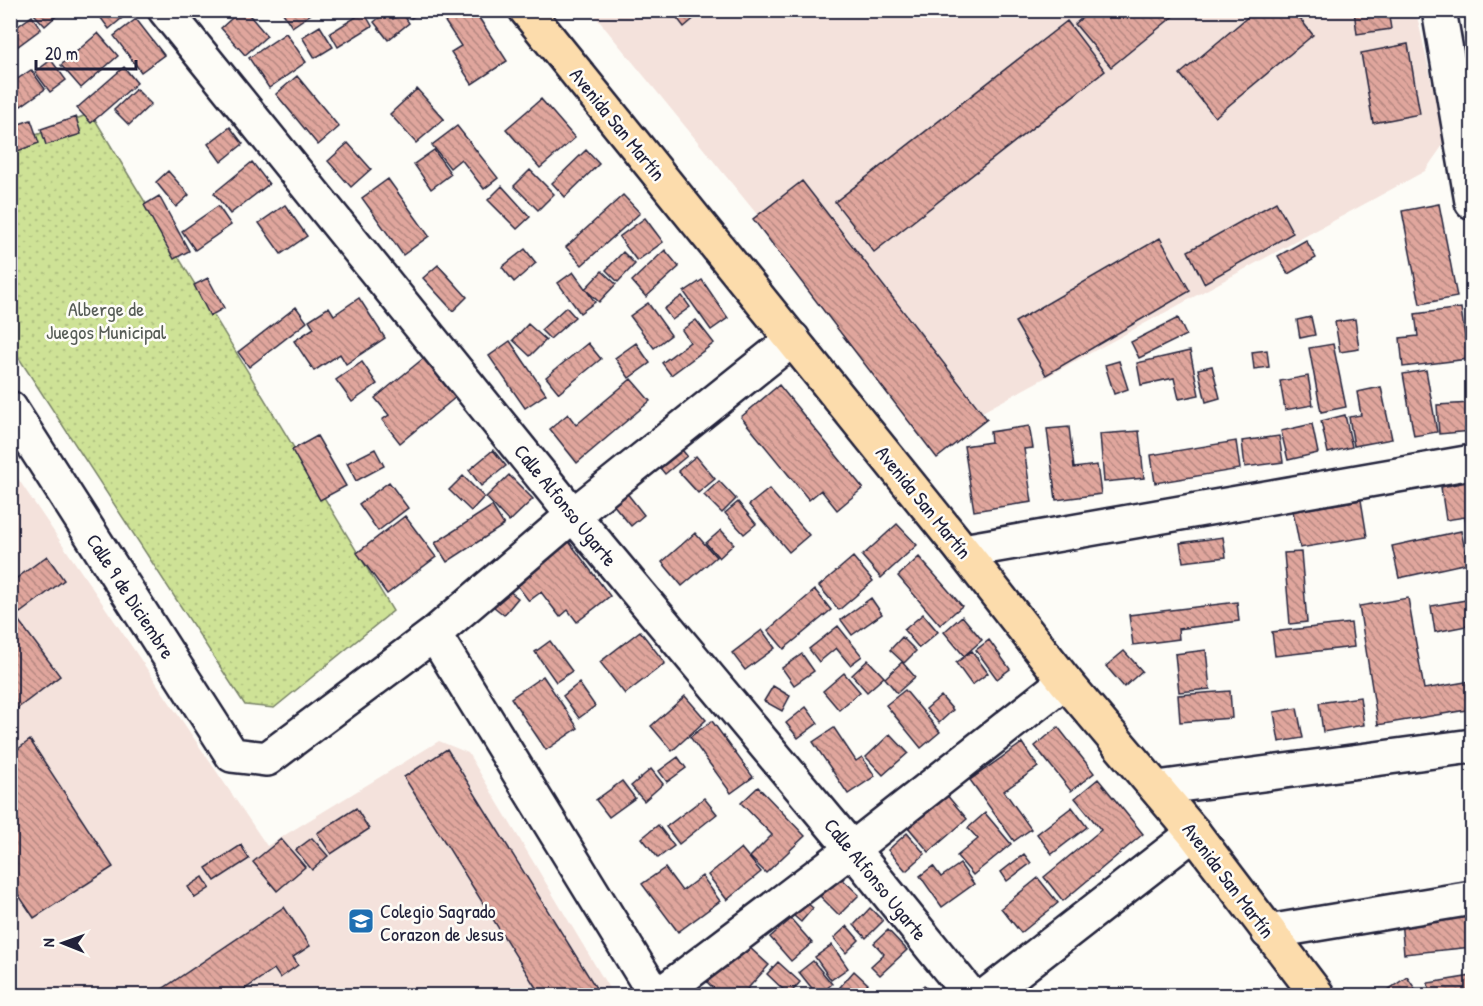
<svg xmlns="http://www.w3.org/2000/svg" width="1483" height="1006" viewBox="0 0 1483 1006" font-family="'Patrick Hand',sans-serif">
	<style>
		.built { fill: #f4e2dc }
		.park { fill: url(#park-dots); stroke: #788268; stroke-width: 1.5 }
		.building { fill: url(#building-back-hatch); stroke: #22223b; stroke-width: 1.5 }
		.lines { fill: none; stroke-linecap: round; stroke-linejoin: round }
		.minor-casing { stroke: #22223b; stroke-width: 38 }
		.major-casing { stroke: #22223b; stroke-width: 38 }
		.minor { stroke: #fdfcf7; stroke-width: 33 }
		.major { stroke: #fcdcac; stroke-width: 33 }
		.labels { text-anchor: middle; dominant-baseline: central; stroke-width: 5; stroke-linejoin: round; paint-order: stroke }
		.street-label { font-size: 20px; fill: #22223b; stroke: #fdfcf7 }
		.park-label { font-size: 20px; fill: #565c56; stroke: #fdfcf7 }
		.poi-label { font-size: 20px; fill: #22223b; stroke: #fdfcf7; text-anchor: start }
	</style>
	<defs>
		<pattern id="park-dots" width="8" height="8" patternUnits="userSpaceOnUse" patternTransform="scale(1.5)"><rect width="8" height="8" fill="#cee296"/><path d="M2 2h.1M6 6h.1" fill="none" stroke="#b1c282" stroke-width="1.8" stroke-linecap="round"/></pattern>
		<pattern id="building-back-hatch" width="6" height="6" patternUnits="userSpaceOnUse" patternTransform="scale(1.5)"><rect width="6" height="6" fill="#e0a69d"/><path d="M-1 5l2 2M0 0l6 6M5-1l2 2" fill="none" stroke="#b58781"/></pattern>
	</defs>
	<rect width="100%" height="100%" fill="#fdfcf7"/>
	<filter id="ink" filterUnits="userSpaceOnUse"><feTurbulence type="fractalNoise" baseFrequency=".0167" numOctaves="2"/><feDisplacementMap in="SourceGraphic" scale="12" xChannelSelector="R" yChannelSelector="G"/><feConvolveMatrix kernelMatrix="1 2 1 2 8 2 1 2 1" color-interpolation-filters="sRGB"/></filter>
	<g filter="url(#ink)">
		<path class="built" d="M591 11H1416L1445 142 1425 171 938 436Z
			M10 467 267 846 439 741 468 753 613 995H11Z"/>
		<path class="park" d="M91 113 393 611 274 708 245 705 11 346V145Z"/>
		<path class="building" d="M38 10H63L45 26 34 14Z
			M95 10H125L127 14 109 29Z
			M241 10H245L267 36 245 55 221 28Z
			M281 10H309L311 14 292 27Z
			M407 10H423L424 11 411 18Z
			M474 10 507 61 472 84 451 52 461 46 438 11Z
			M671 10H704L684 27Z
			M1091 10H1181L1111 67 1075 24Z
			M1256 10H1293L1313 35 1215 117 1180 74Z
			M1354 10H1388L1391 29 1357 34Z
			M387 11 393 19 402 12 409 23 388 40 374 22Z
			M364 12 372 26 338 47 330 33Z
			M32 16 41 29 10 52V32Z
			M136 19 164 55 141 72 114 36Z
			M1067 21 1105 71 874 252 835 202Z
			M320 26 333 47 315 58 302 37Z
			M98 33 118 56 81 88 61 65Z
			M286 33 306 62 269 88 249 58Z
			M1408 44 1420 114 1373 123 1361 53Z
			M51 60 66 80 50 92 35 72Z
			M124 67 137 83 91 123 77 108Z
			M31 70 45 89 21 106 10 91V84Z
			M297 76 339 127 318 145 276 94Z
			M136 89 151 104 129 125 114 110Z
			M417 89 444 119 416 143 390 114Z
			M541 99 575 138 540 168 506 129Z
			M76 117 81 134 46 145 41 129Z
			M31 120 39 143 15 152 10 139V127Z
			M457 126 498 178 484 189 461 159 450 168 432 145Z
			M230 127 243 144 221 162 208 144Z
			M348 143 371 169 351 187 328 161Z
			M434 150 451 174 431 189 414 164Z
			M586 150 599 164 565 197 552 183Z
			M252 162 269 184 230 214 214 193Z
			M530 170 554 194 538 210 514 186Z
			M168 171 189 195 176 207 156 182Z
			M388 179 429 236 403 255 362 198Z
			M802 181 987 419 937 458 753 219Z
			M502 186 530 217 517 229 488 200Z
			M623 195 640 213 582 265 566 247Z
			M159 196 189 251 174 259 144 205Z
			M1276 202 1293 233 1204 283 1188 251Z
			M1439 204 1457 297 1420 304 1402 211Z
			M285 205 307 236 281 254 259 223Z
			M218 206 231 225 195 250 182 231Z
			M645 218 663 242 637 261 619 237Z
			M1160 238 1190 291 1046 375 1015 322Z
			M1306 240 1316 258 1288 274 1278 256Z
			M525 249 536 263 514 282 502 267Z
			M665 250 679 267 646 297 632 281Z
			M623 252 635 264 618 282 606 270Z
			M438 265 467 297 453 311 423 278Z
			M602 271 616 284 599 302 585 289Z
			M573 272 595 302 580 313 558 283Z
			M208 278 224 308 210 316 194 285Z
			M702 280 728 318 711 330 684 292Z
			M682 296 690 307 672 320 664 309Z
			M359 298 385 338 346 364 340 354 314 371 294 341 314 328 309 320 329 307 334 315Z
			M648 303 671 335 654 348 630 316Z
			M296 307 307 322 249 367 238 352Z
			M566 307 575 317 550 339 541 330Z
			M1461 308 1468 359 1403 367 1400 338 1418 336 1415 314Z
			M1311 317 1315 335 1300 338 1297 320Z
			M1178 318 1186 335 1139 358 1131 342Z
			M1355 319 1359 349 1340 352 1335 322Z
			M696 320 714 343 671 375 662 363 690 342 682 330Z
			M528 324 546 340 530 356 513 340Z
			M510 341 546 394 525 408 489 356Z
			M588 343 601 359 559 393 546 377Z
			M636 343 650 363 629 378 615 358Z
			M1333 344 1346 407 1321 412 1309 348Z
			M1267 350 1269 367 1254 369 1252 352Z
			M1190 351 1199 395 1179 399 1174 378 1141 385 1137 363Z
			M425 357 456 397 400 443 382 420 389 415 375 398Z
			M1119 361 1128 389 1114 394 1105 365Z
			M362 362 377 384 352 402 336 380Z
			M1212 366 1220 398 1206 402 1198 369Z
			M1426 370 1437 432 1414 436 1403 374Z
			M1308 376 1313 405 1285 410 1280 381Z
			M631 379 650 401 577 463 550 429 568 414 576 425Z
			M779 385 863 488 837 510 821 490 809 500 741 417Z
			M1381 387 1392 439 1354 446 1349 417 1361 415 1357 392Z
			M1472 403V431L1439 434 1437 405Z
			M1345 415 1352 447 1328 453 1321 421Z
			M1312 424 1318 453 1288 460 1281 431Z
			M1029 426 1033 448 1024 449 1032 502 974 511 964 446 991 442 990 432Z
			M1069 427 1074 468 1097 465 1101 494 1056 500 1047 429Z
			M1139 431 1144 478 1104 482 1100 434Z
			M317 436 346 486 320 500 292 450Z
			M1279 436 1283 462 1245 467 1242 441Z
			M674 440 687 456 665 474 652 458Z
			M1236 441 1240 469 1155 483 1151 455Z
			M375 449 384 466 356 481 347 463Z
			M493 450 506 466 481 486 469 470Z
			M696 456 715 479 698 493 678 471Z
			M509 475 533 499 509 522 486 497Z
			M463 476 484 497 471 511 449 490Z
			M719 481 736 499 722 513 704 495Z
			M1472 481V540L1469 541 1465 517 1446 520 1441 487Z
			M389 482 408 508 378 531 359 504Z
			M769 489 809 535 789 552 749 505Z
			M626 492 644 515 631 526 612 503Z
			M1361 500 1367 537 1300 548 1293 511Z
			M738 502 756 524 744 534 725 513Z
			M492 506 504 525 447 562 435 543Z
			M405 516 436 557 387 594 357 553Z
			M897 524 917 545 881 578 862 556Z
			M721 530 734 544 719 558 706 543Z
			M1461 531 1468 563 1399 578 1392 546Z
			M695 533 716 557 682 586 662 562Z
			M1223 537 1226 557 1183 562 1180 543Z
			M567 539 610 596 577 622 568 610 560 617 541 592 529 601 513 580Z
			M1301 552 1307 622 1290 624 1284 553Z
			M47 556 64 580 20 613 10 600V583Z
			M853 557 873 581 839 610 819 586Z
			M919 557 962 606 940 625 898 576Z
			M508 590 518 598 504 615 494 607Z
			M815 590 831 610 784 649 768 630Z
			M871 598 882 614 852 635 841 620Z
			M1408 598 1424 689 1472 681V709L1378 725 1359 606Z
			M1472 599V625L1435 632 1431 606Z
			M1237 602 1239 621 1178 629 1179 639 1133 645 1129 615Z
			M10 609 60 676 10 714Z
			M923 614 938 632 919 648 904 630Z
			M962 616 982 640 964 656 944 632Z
			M1351 623 1354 647 1275 656 1272 632Z
			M838 626 862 656 850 665 836 648 819 662 809 649Z
			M762 630 775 648 745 670 732 653Z
			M640 631 665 663 625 694 600 662Z
			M902 637 916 651 904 663 890 650Z
			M989 640 1010 669 997 679 976 650Z
			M550 641 572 671 556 682 535 652Z
			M1206 650 1210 689 1179 692 1175 654Z
			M972 651 988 673 972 685 956 663Z
			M1124 651 1142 671 1124 687 1106 666Z
			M802 654 814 671 794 685 782 668Z
			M868 660 884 677 867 692 852 675Z
			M902 662 915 677 897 693 885 678Z
			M844 673 860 692 839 710 823 691Z
			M543 676 578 728 546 750 511 698Z
			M579 683 595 706 579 718 563 696Z
			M773 686 790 696 782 711 764 701Z
			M905 690 940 732 921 748 886 705Z
			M1230 691 1232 718 1180 722 1178 695Z
			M685 696 706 720 672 751 651 726Z
			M941 696 953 710 939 723 926 709Z
			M1360 697 1364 725 1323 732 1319 703Z
			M806 707 818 723 798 738 786 723Z
			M1297 708 1303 738 1279 742 1274 712Z
			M712 721 753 777 731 793 690 737Z
			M1058 727 1094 773 1071 791 1035 746Z
			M834 728 856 761 862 757 875 776 848 794 813 742Z
			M890 734 908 753 883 775 866 757Z
			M30 740 113 867 34 918 10 882V755Z
			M1022 743 1038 767 1004 791 1031 829 1014 841 970 780Z
			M447 749 601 996H541L404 777Z
			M678 757 686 768 667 782 659 771Z
			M651 769 663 784 644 801 631 786Z
			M1098 779 1143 834 1063 901 1044 877 1101 830 1075 798Z
			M622 781 635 798 609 817 596 800Z
			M758 787 805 836 766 873 750 857 772 835 741 803Z
			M940 787 967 819 929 852 902 820Z
			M704 798 717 814 679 844 666 827Z
			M1072 807 1087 827 1052 854 1037 834Z
			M356 808 369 829 331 854 317 833Z
			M985 813 1011 844 973 875 957 856 978 839 968 828Z
			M658 825 674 846 658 858 642 838Z
			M907 833 925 854 906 871 888 850Z
			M312 838 328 856 312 870 296 850Z
			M281 839 305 867 277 891 253 862Z
			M241 845 249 859 215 881 206 868Z
			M741 848 761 872 727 900 708 875Z
			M1024 854 1031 863 1007 881 1001 872Z
			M960 864 974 884 942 907 920 876 933 866 941 877Z
			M665 868 682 891 702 876 720 901 678 932 642 884Z
			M839 876 859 895 839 915 820 896Z
			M203 877 210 888 195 898 188 887Z
			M1038 878 1058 903 1021 933 1001 908Z
			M798 895 813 908 801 922 786 909Z
			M284 907 310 946 293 957 298 965 280 978 274 969 235 996H152Z
			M870 908 883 921 866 938 854 925Z
			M1472 912V947L1404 954 1401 920Z
			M791 919 812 943 791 961 770 937Z
			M847 926 859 940 846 953 834 938Z
			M888 930 907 950 880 975 871 966 884 954 874 943Z
			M739 938 769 965 741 996H721L703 978Z
			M832 945 848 968 831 980 815 957Z
			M813 961 832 984 818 996 799 972Z
			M778 962 800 982 789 995 767 974Z
			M854 971 868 984 857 996H849L840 987Z
			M1472 976V996H1430L1428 983Z
			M1407 977 1420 996H1379Z
			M924 985 932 996H912Z"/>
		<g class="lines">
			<defs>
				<path id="minor" d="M165 10 573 515 852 849 971 996
					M1439 10 1472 202
					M10 408 232 755 267 759 434 634 573 515 793 339
					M963 551 1472 462
					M434 634 656 996
					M1157 788 1472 746
					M1268 932 1472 898
					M658 996 852 849 1065 681
					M985 996 1194 833"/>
				<path id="major" d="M526 10 963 551 1065 681 1194 833 1318 996"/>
			</defs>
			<use href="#minor" class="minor-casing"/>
			<use href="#major" class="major-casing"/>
			<use href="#minor" class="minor"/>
			<use href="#major" class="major"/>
		</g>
	</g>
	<defs>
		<symbol id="school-square" viewBox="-11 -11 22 22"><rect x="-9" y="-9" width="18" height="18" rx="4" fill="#1f6fb2" stroke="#fdfcf7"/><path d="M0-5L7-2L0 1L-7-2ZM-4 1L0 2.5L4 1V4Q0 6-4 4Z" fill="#fff"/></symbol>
	</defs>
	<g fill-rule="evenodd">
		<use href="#school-square" x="346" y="906" width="30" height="30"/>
	</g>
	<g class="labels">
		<g class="street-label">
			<text transform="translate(618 124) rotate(51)">Avenida San Martín</text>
			<text transform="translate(924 502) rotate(51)">Avenida San Martín</text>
			<text transform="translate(566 505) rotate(51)">Calle Alfonso Ugarte</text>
			<text transform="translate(131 596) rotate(57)">Calle 9 de Diciembre</text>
			<text transform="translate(876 879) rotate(51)">Calle Alfonso Ugarte</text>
			<text transform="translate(1229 880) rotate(53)">Avenida San Martín</text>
		</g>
		<g class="park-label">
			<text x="106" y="308">Alberge de<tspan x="106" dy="23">Juegos Municipal</tspan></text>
		</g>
		<g class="poi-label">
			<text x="380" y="910">Colegio Sagrado<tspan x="380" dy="23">Corazon de Jesus</tspan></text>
		</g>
	</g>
	<rect width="1483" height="1006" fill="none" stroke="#fdfcf7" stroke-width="36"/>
	<rect x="18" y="18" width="1447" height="970" fill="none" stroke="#22223b" stroke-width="2" filter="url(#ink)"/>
	<g transform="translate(63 943) rotate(271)" stroke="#fdfcf7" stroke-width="4.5" paint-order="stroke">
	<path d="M0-4.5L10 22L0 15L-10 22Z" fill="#22223b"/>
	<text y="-9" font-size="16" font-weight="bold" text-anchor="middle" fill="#22223b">N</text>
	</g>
	<path d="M36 60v9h100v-9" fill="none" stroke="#22223b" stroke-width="3"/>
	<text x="45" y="60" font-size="18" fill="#22223b" stroke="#fdfcf7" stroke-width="4.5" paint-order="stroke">20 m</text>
</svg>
